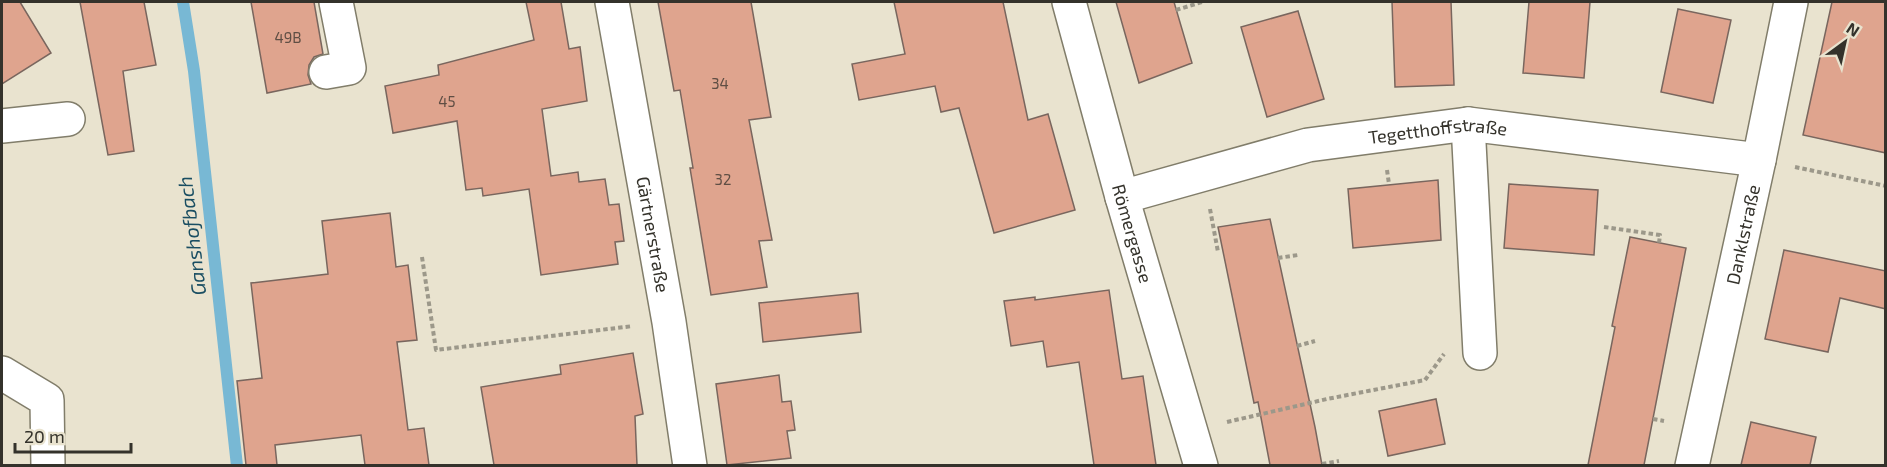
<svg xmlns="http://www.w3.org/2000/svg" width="1887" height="467" viewBox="0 0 1887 467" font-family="'Exo 2',sans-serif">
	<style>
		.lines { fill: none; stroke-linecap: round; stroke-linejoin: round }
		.stream { stroke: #78b8d4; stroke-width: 12 }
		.building { fill: #dfa48e; stroke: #79665e; stroke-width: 1.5 }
		.minor-casing { stroke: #817d6a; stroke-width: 36 }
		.path { stroke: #9c988a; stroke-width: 4; stroke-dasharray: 4.5 3; stroke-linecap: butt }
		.minor { stroke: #fff; stroke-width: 33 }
		.labels { text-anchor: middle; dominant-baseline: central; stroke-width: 4.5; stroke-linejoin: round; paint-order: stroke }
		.number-label { font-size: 15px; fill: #5f4e44 }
		.street-label { font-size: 18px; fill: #34322b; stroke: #e9e3cf }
		.water-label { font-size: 20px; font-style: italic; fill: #1a4e62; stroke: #e9e3cf }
	</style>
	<rect width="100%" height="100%" fill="#e9e3cf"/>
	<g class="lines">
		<path class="stream" d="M183 2 194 71 237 466"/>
	</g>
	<path class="building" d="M2 2H20L51 53 2 84Z
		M80 2H144L156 65 123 71 134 151 108 155Z
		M251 2H314L323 54 314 57 309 65 308 75 311 84 267 93Z
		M526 2H561L569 49 580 47 587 101 542 109 551 176 578 172 579 182 605 179 609 205 619 204 624 241 615 242 618 264 541 275 529 189 483 196 482 188 466 190 457 121 393 133 385 86 439 75 438 65 534 40Z
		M658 2H751L771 117 749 120 772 240 759 241 767 287 711 295 690 168H693L680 90 674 91Z
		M894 2H1003L1028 120 1048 114 1075 210 994 233 959 108 941 112 935 86 859 100 852 64 905 54Z
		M1116 2H1174L1192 63 1139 83Z
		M1392 2H1451L1454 85 1395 87Z
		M1529 2H1590L1584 78 1523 73Z
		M1832 2H1886V153L1803 135Z
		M1678 9 1731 20 1713 103 1661 92Z
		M1298 11 1324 99 1267 117 1241 27Z
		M1438 180 1441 240 1353 248 1348 189Z
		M1509 184 1598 190 1594 255 1504 248Z
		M390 213 396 267 408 265 417 340 397 342 408 430 424 428 429 465H365L361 435 275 445 277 465H246L237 381 262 378 251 283 328 274 322 221Z
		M1270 219 1315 427 1322 465H1270L1258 402 1254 403 1218 227Z
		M1630 237 1686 248 1644 465H1588L1615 327 1612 326Z
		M1784 250 1886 271V309L1840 298 1828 352 1765 339Z
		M1109 290 1122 379 1143 376 1156 465H1094L1079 362 1047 367 1043 341 1011 346 1004 301 1035 297V300Z
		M858 293 861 332 763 342 759 303Z
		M633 353 643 414 635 416 637 465H494L481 387 561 374 560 365Z
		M779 375 782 402 791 401 795 430 787 431 791 458 727 465 716 384Z
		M1436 399 1445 444 1388 456 1379 411Z
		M1751 422 1816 437 1810 465H1741Z"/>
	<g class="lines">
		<defs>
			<g id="minor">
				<path id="s1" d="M612 2 669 322 690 466"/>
				<path id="s2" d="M1069 2 1122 197 1201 466"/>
				<path d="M326 72 349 68 336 2"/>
				<path d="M1468 124 1480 353"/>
				<path d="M2 126 68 119"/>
				<path id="s3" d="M1122 197 1308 145 1468 124 1759 160"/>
				<path d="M2 373 47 400 48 466"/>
				<path id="s4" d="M1692 466 1759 160 1791 2"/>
			</g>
		</defs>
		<use href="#minor" class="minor-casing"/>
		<path class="path" d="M1176 10 1202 2
			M1795 167 1886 186
			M1387 170 1389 184
			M1210 209 1218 252
			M1604 227 1660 235 1659 243
			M422 257 436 350 633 326
			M1278 258 1298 255
			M1297 346 1315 341
			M1653 419 1664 421
			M1227 422 1327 399 1425 380 1444 354
			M1322 464 1339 461"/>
		<use href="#minor" class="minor"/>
	</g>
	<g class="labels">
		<g class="number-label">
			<text x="288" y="37">49B</text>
			<text x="720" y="83">34</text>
			<text x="447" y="101">45</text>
			<text x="723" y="179">32</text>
		</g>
		<g class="street-label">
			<text stroke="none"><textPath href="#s3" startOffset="324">Tegetthoffstraße</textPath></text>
			<text stroke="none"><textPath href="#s1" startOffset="236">Gärtnerstraße</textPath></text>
			<text stroke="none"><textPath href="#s2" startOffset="240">Römergasse</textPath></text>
			<text stroke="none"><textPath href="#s4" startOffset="237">Danklstraße</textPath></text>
		</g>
		<g class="water-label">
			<text transform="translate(191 236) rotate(-97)">Ganshofbach</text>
		</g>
	</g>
	<rect width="1887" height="467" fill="none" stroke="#34322b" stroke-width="6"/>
	<g transform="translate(1845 42) rotate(33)" stroke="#e9e3cf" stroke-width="4.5" paint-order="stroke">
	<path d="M0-4.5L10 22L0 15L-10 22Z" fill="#34322b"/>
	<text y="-9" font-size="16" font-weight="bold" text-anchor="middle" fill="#34322b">N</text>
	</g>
	<path d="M15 443v9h116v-9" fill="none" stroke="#34322b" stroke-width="3"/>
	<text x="24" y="443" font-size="18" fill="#34322b" stroke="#e9e3cf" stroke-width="4.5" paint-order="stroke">20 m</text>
</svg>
